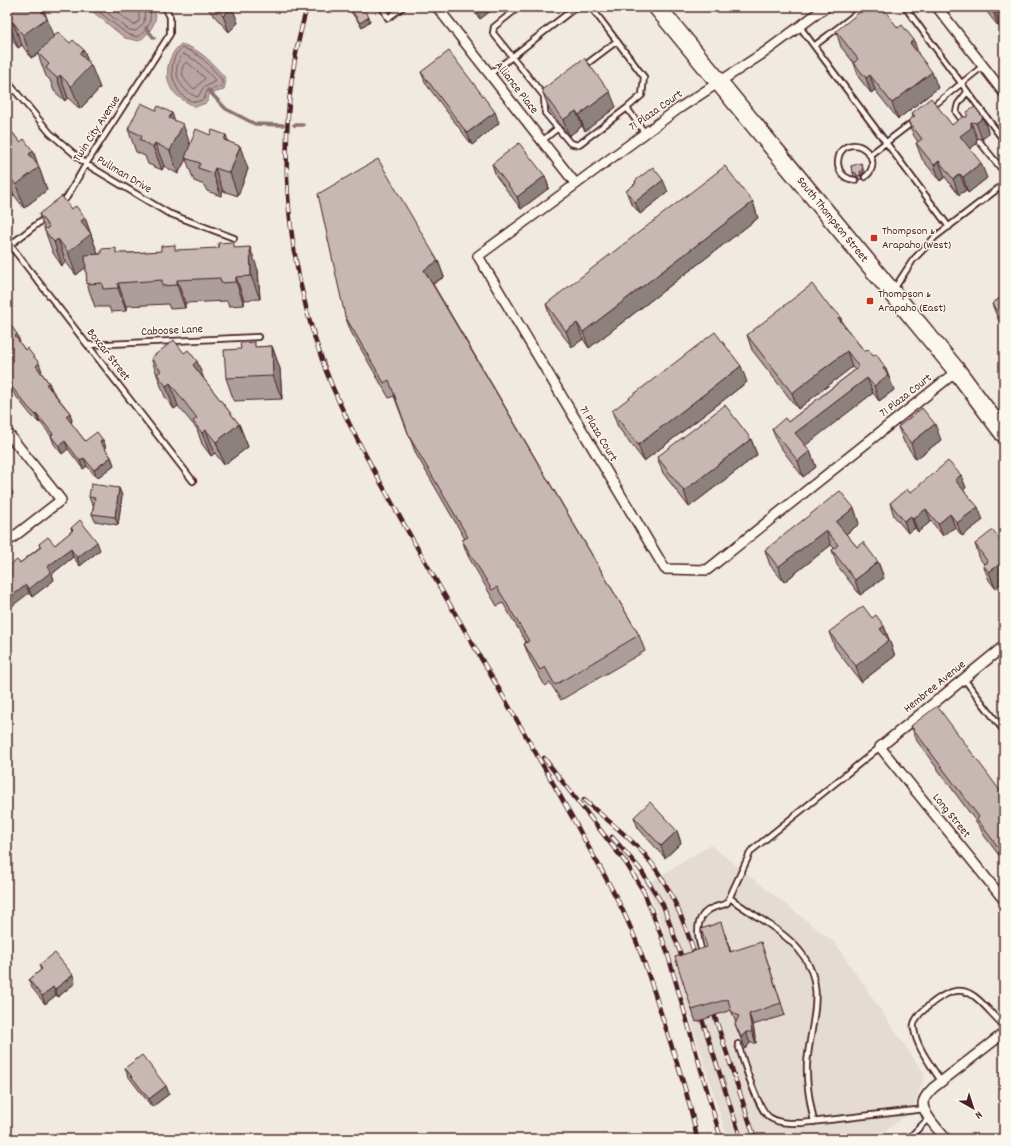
<svg xmlns="http://www.w3.org/2000/svg" width="1011" height="1146" viewBox="0 0 1011 1146" font-family="Dekko,sans-serif">
	<style>
		.built { fill: #e4dbd2 }
		.water { fill: #b8a4a2; stroke: #8c6f72 }
		.lines { fill: none; stroke-linecap: round; stroke-linejoin: round }
		.shore { stroke: #76545b; stroke-width: 1 }
		.stream { stroke: #8c6f72; stroke-width: 3.5 }
		.lane-casing { stroke: #4a1f2b; stroke-width: 8 }
		.street-casing { stroke: #4a1f2b; stroke-width: 12 }
		.highway-casing { stroke: #4a1f2b; stroke-width: 20 }
		.lane { stroke: #fbf7ec; stroke-width: 4.5 }
		.street { stroke: #fbf7ec; stroke-width: 9 }
		.highway { stroke: #fbf7ec; stroke-width: 17 }
		.rail-casing { stroke: #4a1f2b; stroke-width: 4.5 }
		.rail { stroke: #fbf7ec; stroke-width: 3; stroke-dasharray: 9; stroke-linecap: butt }
		.wall { fill: #ac9e9a; stroke: #4a1f2b }
		.shaded-wall { fill: #8c817d; stroke: #4a1f2b }
		.building { fill: #c8b8b3; stroke: #4a1f2b }
		.poi-dot { fill: #c8321e; stroke: #fbf7ec; stroke-width: 1.5 }
		.labels { text-anchor: middle; dominant-baseline: central; stroke-width: 3; stroke-linejoin: round; paint-order: stroke }
		.street-label { font-size: 12px; fill: #4a1f2b; stroke: #fbf7ec }
		.poi-label { font-size: 12px; fill: #4a1f2b; stroke: #fbf7ec; text-anchor: start }
	</style>
	<rect width="100%" height="100%" fill="#f0eae0"/>
	<filter id="ink" filterUnits="userSpaceOnUse"><feTurbulence type="fractalNoise" baseFrequency=".025" numOctaves="2"/><feDisplacementMap in="SourceGraphic" scale="8" xChannelSelector="R" yChannelSelector="G"/><feConvolveMatrix kernelMatrix="1 2 1 2 8 2 1 2 1" color-interpolation-filters="sRGB"/></filter>
	<g filter="url(#ink)">
		<path class="built" d="M710 845 835 943 925 1075 912 1111 874 1139H728L657 911 646 885Z"/>
		<path class="water" d="M87 7H154C160 20 149 34 139 41L125 38Z
			M181 44C201 49 213 64 226 79L224 90 209 94 208 100 206 103 195 107C187 102 178 98 172 90 163 75 168 55 181 44Z"/>
		<g class="lines">
			<path class="shore" d="M93 7 127 34 137 37C149 31 152 19 150 7
				M100 7 129 30 136 31 144 23 145 7
				M110 7 134 25 139 21V7
				M182 48C199 51 212 68 222 80V86L207 91 204 99C182 113 158 66 182 48Z
				M183 54 197 61 215 80 214 82 203 88 198 97C180 92 169 70 183 54Z
				M187 62 205 78 195 89C185 85 176 68 187 62Z"/>
			<path class="stream" d="M146 28 154 38
				M208 90 226 109 255 124 283 125
				M294 125H303"/>
			<defs>
				<path id="lane" d="M382 7 388 18 403 7
					M519 7 494 27 493 33 544 96 545 113 570 143 578 145 627 108
					M591 7 644 77 642 95 627 108 645 133
					M905 7 1004 141
					M800 27 949 227
					M814 46 865 7
					M584 66 617 41
					M490 74 576 7
					M7 81 50 133 86 164 168 213 234 238
					M932 107 983 66
					M964 123 956 112 958 104 967 92
					M542 141 558 128
					M979 141 1004 172
					M871 154 914 121
					M855 180C847 179 841 176 839 168 837 163 838 158 840 153 854 131 887 160 865 177
					M61 204 67 197 86 164 170 34V17L165 7
					M7 241 193 481
					M10 245 45 218
					M894 289 913 260 935 237 1004 184
					M88 345 258 337
					M964 679 1004 731
					M730 898C752 915 780 928 799 950 829 986 810 1023 807 1064 806 1084 810 1102 814 1122
					M703 954C698 941 693 919 709 910 715 906 722 906 727 903L751 851 880 747
					M738 1044C743 1060 757 1108 769 1117 779 1124 791 1123 802 1123L925 1109
					M941 1081C931 1065 917 1048 914 1029 912 1022 920 1013 925 1009 965 973 974 996 1004 1026
					M908 1139 929 1118"/>
				<path id="street" d="M437 7 575 183
					M826 7 765 52 678 109 478 256 665 569 707 570 957 371
					M937 7 1004 93
					M7 432 61 500 7 542
					M1004 646 880 747 1004 900
					M946 1139C939 1130 924 1116 923 1104 923 1098 929 1092 933 1088L1004 1033"/>
				<path id="highway" d="M657 7 957 371 1004 434"/>
			</defs>
			<use href="#lane" class="lane-casing"/>
			<use href="#street" class="street-casing"/>
			<use href="#highway" class="highway-casing"/>
			<use href="#lane" class="lane"/>
			<use href="#street" class="street"/>
			<use href="#highway" class="highway"/>
			<defs>
				<path id="rail" d="M307 7C273 126 283 256 326 371 348 428 380 481 410 535 465 632 522 727 576 824 590 851 607 878 620 905 641 946 655 995 669 1038 680 1072 691 1104 697 1139
					M544 758 626 863 644 892 666 948 721 1139
					M584 800C604 818 627 834 645 855 671 885 685 924 697 961
					M612 837 640 869 663 905 685 966
					M711 1005 755 1139
					M699 1010 741 1139"/>
			</defs>
			<use href="#rail" class="rail-casing"/>
			<use href="#rail" class="rail"/>
		</g>
		<path class="wall" d="M7 7 50 25 49 26 53 37 70 43 84 50 88 62 100 88 80 109 68 98 65 101 54 91 50 80 46 76 38 54 31 58 22 45 18 48 9 36 7 30Z
			M206 7H232L238 23 229 32Z
			M470 7H496L480 19Z
			M983 7H1004V29L1000 25 998 26Z
			M350 8 369 17 370 21 362 27 351 12Z
			M836 31 919 56 938 88 898 119 875 90 871 93 859 78 854 63 841 47Z
			M421 72 499 123 472 145 426 84Z
			M543 93 616 107 585 131 582 126 569 136 549 109Z
			M912 113 952 125 983 118 989 134 982 139 977 138 976 144 970 148 987 178 968 193 966 190 959 195 945 177 940 181 922 159 916 143 918 142 914 136 908 121 913 117Z
			M175 120 190 144 228 141 248 169 238 196 223 191 221 196 207 191 204 185 194 181 186 159 178 174 164 166 162 170 148 164 145 156 136 152 128 129Z
			M7 126 20 142 33 151 47 190 24 208 14 195 10 198 7 194Z
			M492 164 545 176 549 188 521 209 496 176Z
			M851 166 864 172 861 176 862 179 859 180 858 177 854 176Z
			M635 181 668 192 640 214 631 203 626 191 636 183Z
			M753 202 758 218 589 348 583 339 572 347 551 320 546 304Z
			M71 209 85 218 98 254 132 253 236 248 258 270 260 299 244 300V305L229 306 227 301 185 303V308L170 309 168 304 126 306V311L111 312 109 307H95L87 284 86 267 76 275 66 262 62 266 53 253 39 214Z
			M438 261 444 277 433 284 639 635 645 651 561 700 550 683 545 686 530 659 524 644 526 642 503 603 497 606 468 556 462 540 465 539 416 454 394 396 389 398 351 332 345 316Z
			M1004 295V328L998 319 992 304Z
			M831 309 840 316 843 324 865 352 873 356 885 367 894 390 879 401 873 393 805 445 810 451 816 467 803 477 778 444 772 429 788 422 855 370 852 367 798 409 752 350 747 335Z
			M7 327 20 342H19L42 371 41 372 49 383 52 390 70 413 72 421 71 423 85 441 103 440 106 448 105 449 111 457 114 465 97 478 87 466 83 469 68 449 62 454 54 444 51 436 40 422 39 423 31 415 7 385Z
			M272 346 280 369 282 399 234 401 226 378 257 347Z
			M151 358 203 378 239 424 248 447 224 465 215 453 211 456 202 444 197 429 178 406 174 409 165 397Z
			M747 382 644 461 618 427 612 411Z
			M898 427 941 440 916 459 904 442Z
			M751 439 757 455 689 507 663 473 657 457Z
			M961 475 966 488 963 489 983 520 962 536 955 527 943 536 931 521 918 532 915 528 908 533 894 516 890 503 910 493Z
			M119 488 122 496 118 525 95 521 92 514 94 506 92 505 89 497Z
			M854 508 859 524 846 534 857 547 878 562 884 578 860 595 837 565 832 550 834 548 831 545 784 582 770 565 765 550Z
			M71 528 100 550 80 566 73 557 52 574 54 580 32 597 10 572 8 567 20 563 40 547 39 544 55 545 72 531Z
			M975 544 1004 546V581L995 588 989 580 983 565 984 564 980 559Z
			M884 626 895 656 861 682 835 648 829 632Z
			M911 726 1004 796V862L983 834 980 827 917 741Z
			M634 817 677 831 681 843 665 858 638 828Z
			M725 934 731 952 765 954 785 1015 753 1025 756 1043H750L745 1049 735 1024 736 1023 731 1010 696 1022 692 1010 707 947Z
			M39 965 75 983 58 997 56 995 45 1004 32 988 29 980 41 970Z
			M125 1068 166 1086 169 1094 152 1107 128 1076Z"/>
		<path class="shaded-wall" d="M38 7H43L55 41 31 58 23 35Z
			M232 7 238 23 229 32 223 16Z
			M475 7H496L480 19Z
			M995 9 1000 25 998 26 993 11Z
			M369 17 370 21 362 27 360 23Z
			M1004 17V24L1002 18Z
			M13 22 22 45 18 48 9 25Z
			M914 40 919 56 910 43Z
			M84 50 90 67 91 65 100 88 80 109 71 86 80 54Z
			M932 72 938 88 898 119 892 103Z
			M60 75 68 98 65 101 57 78Z
			M870 75 875 90 871 93 866 78Z
			M610 92 616 107 585 131 579 115Z
			M576 111 582 126 569 136 563 120Z
			M495 112 499 123 472 145 467 133Z
			M172 113 179 132 183 124 191 147 185 158 186 159 178 174 170 151 169 118Z
			M983 118 989 134 982 139 976 123Z
			M971 122 977 138 976 144 966 152 960 136Z
			M226 135 234 158 224 140Z
			M155 143 164 166 162 170 153 147Z
			M240 146 248 169 238 196 230 173Z
			M33 151 47 190 24 208 16 185 29 154Z
			M939 161 945 177 940 181 934 165Z
			M861 163 864 172 861 176 862 179 860 172Z
			M981 163 987 178 968 193 963 177Z
			M215 168 223 191 221 196 213 173Z
			M960 174 966 190 959 195 953 179Z
			M7 175 14 195 10 198 7 190Z
			M545 176 549 188 521 209 517 197Z
			M663 180 668 192 640 214 635 202Z
			M753 202 758 218 589 348 583 332Z
			M85 218 99 257 76 275 68 252 81 221Z
			M58 239 66 262 62 266 54 242Z
			M250 247 258 270 260 299 251 276Z
			M438 261 444 277 430 285 424 270Z
			M236 277 244 300V305L236 282Z
			M177 280 185 303V308L177 285Z
			M118 283 126 306V311L118 288Z
			M840 316 845 332 838 318Z
			M577 323 583 339 572 347 566 331Z
			M17 334 20 342 18 344 15 336Z
			M272 346 280 369 282 399 273 376Z
			M847 351 852 367 798 409 792 393Z
			M197 361 206 384 193 365Z
			M39 363 42 371 39 374 36 366Z
			M741 366 747 382 644 461 638 445Z
			M885 367 894 390 879 401 874 386 883 368Z
			M867 378 873 393 801 449 795 433Z
			M49 383 52 390 46 384Z
			M170 383 178 406 174 409 166 386Z
			M70 413 72 421 68 424 66 416Z
			M37 414 40 422 39 423 36 415Z
			M239 424 248 447 224 465 216 442Z
			M935 424 941 440 916 459 911 443Z
			M206 430 215 453 211 456 202 433Z
			M751 439 757 455 689 507 684 491Z
			M103 440 106 448 103 450 100 442Z
			M65 441 68 449 62 454 59 446Z
			M810 451 816 467 803 477 798 461Z
			M111 457 114 465 97 478 94 470Z
			M84 458 87 466 83 469 80 461Z
			M961 475 966 488 960 492 955 480Z
			M10 486 13 494 7 499V488Z
			M119 488 122 496 118 525 115 517Z
			M978 507 983 520 962 536 957 523Z
			M854 508 859 524 842 537 836 522Z
			M926 509 931 521 918 532 913 519Z
			M950 514 955 527 943 536 938 524Z
			M911 516 915 528 908 533 904 521Z
			M826 530 831 545 784 582 778 567Z
			M97 542 100 550 80 566 77 558Z
			M71 549 73 557 52 574 54 580 32 597 29 589 47 567Z
			M878 562 884 578 860 595 855 580Z
			M1003 562 1004 564V581L995 588 989 572Z
			M26 585 29 593 7 610V600Z
			M884 626 895 656 861 682 856 666 880 629Z
			M677 831 681 843 665 858 661 846Z
			M73 975 75 983 58 997 55 989Z
			M53 987 56 995 45 1004 42 996Z
			M749 1014 753 1025 756 1043 752 1032Z
			M746 1032 750 1043 745 1049 741 1037Z
			M166 1086 169 1094 152 1107 149 1099Z"/>
		<path class="building" d="M7 7H38L47 18 23 35 13 22 9 25 7 22Z
			M215 7H232L223 16Z
			M351 7H362L369 17 360 23 350 8Z
			M866 7H882L898 28 902 25 914 40 910 43 932 72 892 103 870 75 866 78 854 63 858 59 836 31Z
			M990 7H1004V17L1002 18 995 9 993 11Z
			M58 32 70 43 73 40 84 50 80 54 91 65 71 86 60 75 57 78 46 68 49 64 38 53Z
			M449 51 495 112 467 133 421 72Z
			M584 58 610 92 579 115 576 111 563 120 543 93V89Z
			M931 98 952 125 962 117H967V112L975 107 983 118 976 123 971 122V128L960 136 981 163 963 177 960 174 953 179 939 161 934 165 916 143 922 139 908 121 915 116 912 113Z
			M141 103 156 110 158 106 172 113 169 118 183 124 170 151 155 143 153 147 140 140 142 136 128 129Z
			M7 126 20 142 24 139 33 151 29 154 39 167 16 185 7 174Z
			M196 129 210 135 212 130 226 135 224 140 240 146 230 173 215 168 213 173 198 168 200 163 185 158Z
			M519 143 545 176 517 197 492 164Z
			M378 159 438 261 424 270 639 635 555 685 545 667 540 670 524 644 529 641 497 587 492 590 462 540 468 537 410 438 389 380 384 383 345 316 318 194Z
			M861 163 863 168 860 172 861 175 857 176 856 173 852 172 851 166Z
			M725 166 753 202 583 332 577 323 566 331 546 304Z
			M653 167 663 180 635 202 626 191 636 183 635 181Z
			M62 196 71 209 76 206 85 218 81 221 91 234 68 252 58 239 54 242 44 230 49 227 39 214Z
			M234 242V248L250 247 251 276 236 277V282L221 283 220 278 177 280V285L162 286V280L118 283V288L103 289 102 283 87 284 85 255 101 254V249L116 248V253H132L161 251V246L175 245V250L219 248 218 243Z
			M812 284 831 309 833 308 840 316 838 318 865 352 868 349 873 356 876 354 885 367 883 368 888 375 874 386 867 378 795 433 810 451 798 461 772 429 785 418 788 422 859 367 847 351 792 393 747 335Z
			M1004 295V321L992 304Z
			M10 324 17 334 15 336 25 350 27 348 39 363 36 366 49 383 46 384 70 413 66 416 85 441 97 432 103 440 100 442 111 457 94 470 84 458 80 461 65 441 59 446 51 436 53 434 37 414 36 415 28 407 7 381V372L9 371 7 369V359L8 358 7 357V327Z
			M715 332 741 366 638 445 612 411Z
			M174 340 184 353 188 350 197 361 193 365 239 424 216 442 206 430 202 433 193 421 197 418 170 383 166 386 157 374 161 371 151 358Z
			M255 342V347L272 346 273 376 226 378 224 350 241 349 240 343Z
			M725 405 751 439 684 491 657 457Z
			M922 408 935 424 911 443 898 427Z
			M948 461 961 475 955 480 978 507 957 523 950 514 938 524 926 509 913 519 911 516 904 521 890 503 907 489 910 493Z
			M7 481 10 486 7 488Z
			M91 484 119 488 115 517 92 514 95 498 89 497Z
			M840 491 854 508 836 522 857 547 863 542 878 562 855 580 832 550 838 545 826 530 778 567 765 550Z
			M80 520 97 542 77 558 71 549 47 567 51 572 29 589 26 585 7 600V574L11 571 8 567 17 560 20 563 41 547 39 544 48 537 55 545 73 530 71 528Z
			M993 530 1004 546V563L1003 562 989 572 983 565 988 562 975 544Z
			M863 606 872 618 876 615 884 626 880 629 889 640 856 666 829 632Z
			M937 706 1004 796V855L977 819 979 817 911 726Z
			M650 802 677 831 661 846 634 817Z
			M721 922 730 952 761 942 781 1003 749 1014 752 1032H746L741 1037 735 1024 739 1016 731 1011 728 999 692 1010 675 957 707 947 701 929Z
			M55 953 73 975 55 989 53 987 42 996 29 980 42 969 39 965Z
			M142 1055 166 1086 149 1099 125 1068Z"/>
	</g>
	<g class="poi-dot">
		<rect x="870" y="234" width="8" height="8" rx="2"/>
		<rect x="866" y="297" width="8" height="8" rx="2"/>
	</g>
	<g class="labels">
		<g class="street-label">
			<text transform="translate(516 88) rotate(52)">Alliance Place</text>
			<text transform="translate(656 111) rotate(-35)">71 Plaza Court</text>
			<text transform="translate(97 129) rotate(-57)">Twin City Avenue</text>
			<text transform="translate(124 175) rotate(31)">Pullman Drive</text>
			<text transform="translate(832 220) rotate(51)">South Thompson Street</text>
			<text transform="translate(172 331) rotate(-3)">Caboose Lane</text>
			<text transform="translate(108 355) rotate(52)">Boxcar Street</text>
			<text transform="translate(906 396) rotate(-38)">71 Plaza Court</text>
			<text transform="translate(598 434) rotate(59)">71 Plaza Court</text>
			<text transform="translate(935 687) rotate(-39)">Hembree Avenue</text>
			<text transform="translate(951 816) rotate(51)">Long Street</text>
		</g>
		<g class="poi-label">
			<text x="882" y="231">Thompson &amp;<tspan x="882" dy="14">Arapaho (West)</tspan></text>
			<text x="878" y="294">Thompson &amp;<tspan x="878" dy="14">Arapaho (East)</tspan></text>
		</g>
	</g>
	<rect width="1011" height="1146" fill="none" stroke="#fbf7ec" stroke-width="24"/>
	<rect x="12" y="12" width="987" height="1122" fill="none" stroke="#4a1f2b" stroke-width="1.5" filter="url(#ink)"/>
	<g transform="translate(973 1108) rotate(141)" stroke="#fbf7ec" stroke-width="3" paint-order="stroke">
	<path d="M0-3L7 15L0 10L-7 15Z" fill="#4a1f2b"/>
	<text y="-6" font-size="11" font-weight="bold" text-anchor="middle" fill="#4a1f2b">N</text>
	</g>
</svg>
